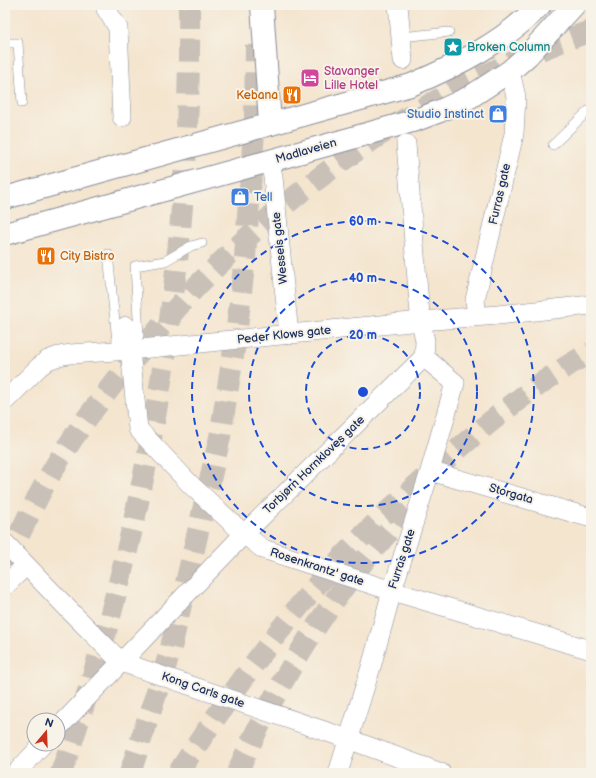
<svg xmlns="http://www.w3.org/2000/svg" width="596" height="778" viewBox="0 0 596 778" font-family="'Balsamiq Sans',sans-serif">
	<style>
		.lines { fill: none; stroke-linecap: round; stroke-linejoin: round }
		.highway-tunnel { stroke: #c9c1b8; stroke-width: 22; stroke-dasharray: 22 11; stroke-linecap: butt }
		.lane-casing { stroke: #888a96; stroke-width: 10 }
		.street-casing { stroke: #888a96; stroke-width: 20 }
		.secondary-casing { stroke: #888a96; stroke-width: 24 }
		.primary-casing { stroke: #888a96; stroke-width: 24 }
		.lane { stroke: #fff; stroke-width: 9 }
		.street { stroke: #fff; stroke-width: 19 }
		.secondary { stroke: #fff; stroke-width: 22 }
		.primary { stroke: #fff; stroke-width: 22 }
		.ring { fill: none; stroke: #1d4ed8; stroke-width: 2; stroke-dasharray: 7 5 }
		.labels { text-anchor: middle; dominant-baseline: central; stroke-width: 4; stroke-linejoin: round; paint-order: stroke }
		.culture-label { font-size: 12px; fill: #0d838f; stroke: #f7f3e8; text-anchor: start }
		.hotel-label { font-size: 12px; fill: #b23c85; stroke: #f7f3e8; text-anchor: start }
		.food-label { font-size: 12px; fill: #c56008; stroke: #f7f3e8; text-anchor: end }
		.shop-label { font-size: 12px; fill: #366cbe; stroke: #f7f3e8; text-anchor: end }
		.street-label { font-size: 12px; fill: #1b2f5e; stroke: #f7f3e8 }
		.centre { fill: #1d4ed8; stroke: #f7f3e8; stroke-width: 2 }
		.ring-label { font-size: 12px; text-anchor: middle; font-weight: bold; fill: #1d4ed8; stroke: #f7f3e8; stroke-width: 4; stroke-linejoin: round; paint-order: stroke }
	</style>
	<rect width="100%" height="100%" fill="#f7f3e8"/>
	<filter id="ink" filterUnits="userSpaceOnUse"><feTurbulence type="fractalNoise" baseFrequency=".025" numOctaves="2"/><feDisplacementMap in="SourceGraphic" scale="8" xChannelSelector="R" yChannelSelector="G"/><feConvolveMatrix kernelMatrix="1 2 1 2 8 2 1 2 1" color-interpolation-filters="sRGB"/></filter>
	<filter id="wash" filterUnits="userSpaceOnUse"><feTurbulence type="fractalNoise" baseFrequency=".012" numOctaves="4" result="noise"/><feDisplacementMap in="SourceGraphic" scale="16" xChannelSelector="R" yChannelSelector="G"/><feGaussianBlur stdDeviation="0.9" result="paint"/><feColorMatrix in="noise" values="0 0 0 0 0 0 0 0 0 0 0 0 0 0 0 0 0 1.4 0 .05"/><feComposite in="paint" operator="in"/></filter>
	<g filter="url(#wash)">
		<rect width="100%" height="100%" fill="#f4e5cf"/>
	</g>
	<g filter="url(#ink)">
		<g class="lines">
			<path class="highway-tunnel" d="M5 564C23 527 40 490 62 455 86 417 114 382 143 348 164 323 185 297 208 275 316 167 446 81 591 31
				M61 773C148 527 192 266 189 5
				M130 773 170 652 220 437 236 337 245 257 255 118 256 45
				M178 773C220 710 263 648 312 591 355 540 406 493 457 450 497 415 544 378 591 352
				M237 773C279 678 336 586 408 511"/>
			<defs>
				<path id="lane" d="M401 37 449 32
					M5 43H18L22 103
					M553 145 588 111 591 110
					M108 254 118 351
					M139 336 135 266 165 261 191 246 202 243"/>
				<path id="street" d="M106 5V9L118 28 122 117
					M398 5 403 60
					M270 161 273 177 289 335
					M477 316 475 300 514 134 516 97 510 71
					M126 326 130 350 138 429 191 485 244 534 263 549 392 591 591 650
					M5 401 39 367 48 360 59 356 70 354 130 350 421 321 498 315 591 305
					M430 471 591 518
					M5 543 72 613 121 662 348 739 441 773
					M5 586 26 565
					M58 728 244 534 424 357 425 341 421 321 419 304 406 144
					M16 773 43 744
					M338 773 371 667 392 591 430 471 455 383 424 357"/>
				<path id="secondary" d="M262 5 270 124"/>
				<path id="primary" d="M5 198 411 85C458 65 504 42 540 5
					M5 234 338 142 416 120 440 111 470 97 510 71 528 55 574 5"/>
			</defs>
			<use href="#lane" class="lane-casing"/>
			<use href="#street" class="street-casing"/>
			<use href="#secondary" class="secondary-casing"/>
			<use href="#primary" class="primary-casing"/>
			<use href="#lane" class="lane"/>
			<use href="#street" class="street"/>
			<use href="#secondary" class="secondary"/>
			<use href="#primary" class="primary"/>
		</g>
	</g>
	<g class="ring">
		<circle cx="363" cy="392" r="57"/>
		<circle cx="363" cy="392" r="114"/>
		<circle cx="363" cy="392" r="171"/>
	</g>
	<defs>
		<symbol id="sight-square" viewBox="-11 -11 22 22"><rect x="-9" y="-9" width="18" height="18" rx="4" fill="#0f9aa8" stroke="#f7f3e8"/><path d="M0-6L1.8-2.2L6-1.7L2.9 1.2L3.7 5.4L0 3.3L-3.7 5.4L-2.9 1.2L-6-1.7L-1.8-2.2Z" fill="#fff"/></symbol>
		<symbol id="hotel-square" viewBox="-11 -11 22 22"><rect x="-9" y="-9" width="18" height="18" rx="4" fill="#d1479c" stroke="#f7f3e8"/><path d="M-6-4.5h1.5V1H6V5H4.5V3h-9V5H-6ZM-4 0a1.8 1.8 0 1 1 3.6 0ZM.5 0V-2.5h3Q6-2.5 6 0Z" fill="#fff"/></symbol>
		<symbol id="restaurant-square" viewBox="-11 -11 22 22"><rect x="-9" y="-9" width="18" height="18" rx="4" fill="#e8710a" stroke="#f7f3e8"/><path d="M-5-6h1v4h1v-4h1v4h1v-4h1v5L-1.5 .5V6h-2V.5L-5-1ZM5-6V6H3V1.5H1.5Q1.5-4 5-6Z" fill="#fff"/></symbol>
		<symbol id="shop-square" viewBox="-11 -11 22 22"><rect x="-9" y="-9" width="18" height="18" rx="4" fill="#3f7fe0" stroke="#f7f3e8"/><path d="M-5-2.5h2.3a2.7 3.5 0 0 1 5.4 0H5L5.5 6h-11ZM-1.5-2.5h3a1.5 2.3 0 0 0-3 0Z" fill="#fff"/></symbol>
	</defs>
	<g fill-rule="evenodd">
		<use href="#sight-square" x="442" y="36" width="22" height="22"/>
		<use href="#hotel-square" x="299" y="67" width="22" height="22"/>
		<use href="#restaurant-square" x="281" y="84" width="22" height="22"/>
		<use href="#shop-square" x="487" y="103" width="22" height="22"/>
		<use href="#shop-square" x="229" y="186" width="22" height="22"/>
		<use href="#restaurant-square" x="35" y="245" width="22" height="22"/>
	</g>
	<g class="labels">
		<g class="culture-label">
			<text x="467" y="47">Broken Column</text>
		</g>
		<g class="hotel-label">
			<text x="324" y="71">Stavanger<tspan x="324" dy="14">Lille Hotel</tspan></text>
		</g>
		<g class="food-label">
			<text x="278" y="95">Kebana</text>
			<text x="60" y="256" text-anchor="start">City Bistro</text>
		</g>
		<g class="shop-label">
			<text x="484" y="114">Studio Instinct</text>
			<text x="254" y="197" text-anchor="start">Tell</text>
		</g>
		<g class="street-label">
			<text transform="translate(306 151) rotate(-16)">Madlaveien</text>
			<text transform="translate(500 194) rotate(-77)">Furras gate</text>
			<text transform="translate(280 248) rotate(-96)">Wessels gate</text>
			<text transform="translate(284 335) rotate(-6)">Peder Klows gate</text>
			<text transform="translate(314 465) rotate(-44)">Torbjørn Hornkloves gate</text>
			<text transform="translate(511 494) rotate(16)">Storgata</text>
			<text transform="translate(402 559) rotate(-72)">Furras gate</text>
			<text transform="translate(317 567) rotate(18)">Rosenkrantz' gate</text>
			<text transform="translate(203 690) rotate(19)">Kong Carls gate</text>
		</g>
	</g>
	<circle cx="363" cy="392" r="6" class="centre"/>
	<g class="ring-label">
		<text x="363" y="225">60 m</text>
		<text x="363" y="282">40 m</text>
		<text x="363" y="339">20 m</text>
	</g>
	<rect width="596" height="778" fill="none" stroke="#f7f3e8" stroke-width="20"/>
	<g transform="translate(46 732) rotate(19)"><circle r="19" fill="#f7f3e8" stroke="#9fa5b1"/>
	<path d="M0-3L7 15L0 10L-7 15Z" fill="#c8321e"/>
	<text y="-6" font-size="11" font-weight="bold" text-anchor="middle" fill="#1b2f5e">N</text>
	</g>
</svg>
